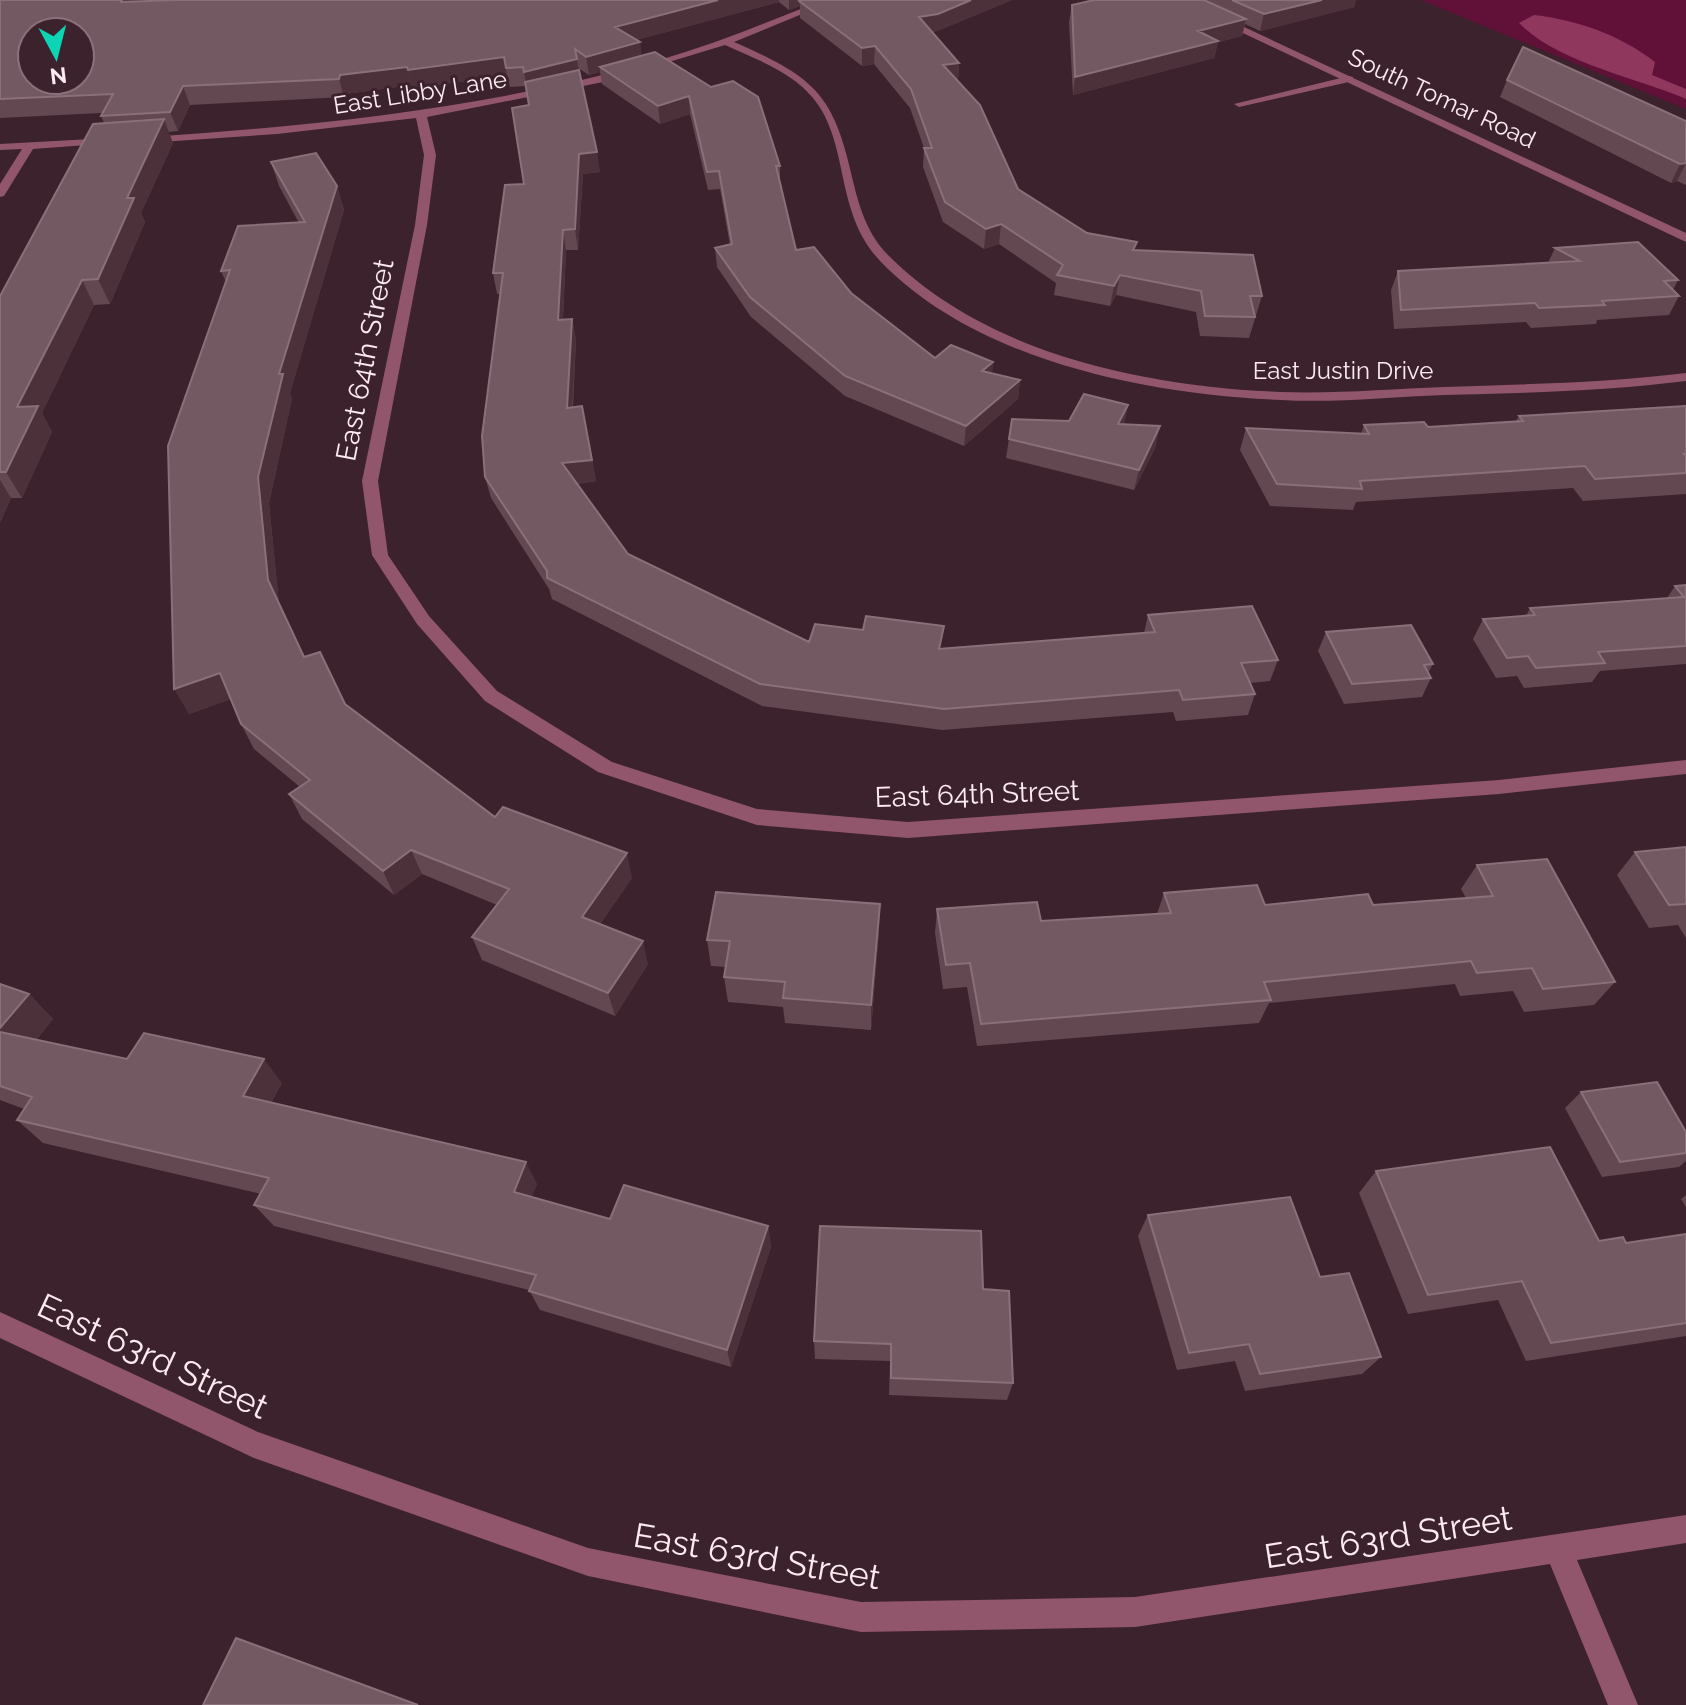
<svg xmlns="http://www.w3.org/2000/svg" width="1686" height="1705" viewBox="0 0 1686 1705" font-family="Raleway,sans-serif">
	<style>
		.green { fill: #611138 }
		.water { fill: #8f375c }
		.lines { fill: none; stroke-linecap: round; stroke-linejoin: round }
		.minor { fill: #92566c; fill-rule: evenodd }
		.tertiary { fill: #92566c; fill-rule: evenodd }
		.wall { fill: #634751 }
		.shaded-wall { fill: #4c313b }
		.building { fill: #735962; stroke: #897079; stroke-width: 2; fill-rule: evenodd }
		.labels { text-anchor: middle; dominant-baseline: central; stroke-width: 6; stroke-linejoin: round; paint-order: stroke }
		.far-street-label { font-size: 24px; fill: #fdebf1; stroke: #3c222c }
		.street-label { font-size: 28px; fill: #fdebf1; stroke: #3c222c }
		.near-street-label { font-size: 34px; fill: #fdebf1; stroke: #3c222c }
	</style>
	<rect width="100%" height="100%" fill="#3c222c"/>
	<path class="green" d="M1421 0H1686V109L1674 104Z"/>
	<path class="water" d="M1534 15C1578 20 1620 35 1655 62L1652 75 1686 89V99C1635 77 1558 63 1519 23Z"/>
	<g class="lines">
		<path class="minor" d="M823 0H836L734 42C818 79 834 95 854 185 860 210 869 236 888 255 988 355 1145 386 1280 392 1335 394 1390 389 1444 387 1525 384 1605 383 1686 373V381C1605 391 1525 393 1444 395 1390 397 1335 403 1281 400 1148 395 978 361 882 263 833 213 851 144 813 98 791 71 755 59 725 45L603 82 427 117 436 155 427 225 378 481 388 555 429 616 497 691 612 762 757 809 908 822 1499 780 1686 760V774L1499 794 908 838 757 825 598 772 485 701 417 624 372 555 362 481 415 225 424 155 416 118 277 134 146 143 140 140 146 137C321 126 494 107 663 59 717 43 770 21 823 0Z
			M1349 76 1353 77V81L1239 107 1234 104Z
			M110 138 114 139V143L33 149 4 196 0 197V184L22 149 0 150V144Z
			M0 1312 258 1432 588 1548 861 1602 1135 1597 1686 1515V1543L1577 1560 1638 1705H1608L1550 1564 1135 1627 861 1632 588 1576 254 1458 0 1338Z"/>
		<path class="tertiary" d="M1173 0H1186L1686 233V242Z"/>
	</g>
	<path class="wall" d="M0 0H140L139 2 175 0H1012L937 31 932 32 959 63 958 81 1018 189 1087 233 1262 296 1249 338 1200 336 1196 312 1116 295 1110 306 1054 295 1056 283 999 244 984 249 943 222 923 167 924 148 910 108 874 64 862 66 800 18V6L789 10 779 2 636 40 640 42 641 56 780 166V184L796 250 935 358 993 362 992 373 1020 380 1018 399 964 446 845 396 751 317 717 267 715 248 730 245 720 189 708 190 690 114 660 124 602 84 600 72 589 75 578 68 600 172 583 174 578 250H566L563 319H572L576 340 573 407 582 406 596 481 577 484 628 554 809 642 942 648 1144 633 1148 615 1278 660 1270 681 1250 683 1255 694 1248 715 1176 721 1173 712 942 730 762 706 552 599 549 589 491 498 485 477 500 294H497L493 273 524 184 529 105 526 86 510 87 507 76 413 88 412 85 345 94 344 97 190 105 178 131 168 132 173 143 141 213 145 222 110 304 94 305 42 413 52 432 22 498H11L0 523V296L104 123 101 116 102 113 0 118Z
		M1116 0H1356L1354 7 1260 31 1245 24 1242 36 1218 42 1214 58 1073 95 1069 22 1072 5Z
		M1507 80 1686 121V185L1677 181 1671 183 1500 97Z
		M271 162 337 186 344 210 290 393 292 399 269 503 279 604 304 657 345 704 495 817 632 878 600 924 648 964 615 1016 482 960 472 937 497 905 422 874 394 895 302 819 289 794 300 787 254 749 241 724 231 699 189 714 226 282 221 271 299 223 279 186Z
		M1555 248 1678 280 1673 290 1679 296 1669 315 1597 320 1596 324 1531 328 1526 322 1394 329 1391 290 1398 271 1548 263Z
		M1128 405 1124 424 1156 446 1134 490 1006 458 1012 419 1069 421Z
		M1686 406V494L1583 501 1573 488 1356 502 1353 510 1270 506 1240 450 1246 428 1361 434 1364 425 1428 427 1516 421 1519 416Z
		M1686 585V664L1600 671 1592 682 1524 688 1517 676 1496 678 1473 639 1483 619 1526 616 1530 608 1667 598 1675 586Z
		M1326 632 1433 664 1428 673 1431 678 1422 697 1344 704 1318 651Z
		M1686 847V938L1678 925 1649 928 1617 875 1635 852Z
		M1477 865 1615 982 1594 1005 1524 1012 1513 991 1460 996 1455 984 1269 1003 1259 1023 977 1046 967 987 943 989 935 933 937 909 1041 921 1157 914 1164 893 1265 905H1373L1466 898 1461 889Z
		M879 931 871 1030 785 1023 783 1007 728 1002 724 977 726 967 711 966 707 940Z
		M0 984 29 994 53 1019 36 1040 127 1059 282 1083 271 1103 537 1184 531 1197 610 1219 768 1226 771 1247 731 1367 540 1310 529 1290 274 1226 254 1205 261 1194 43 1143 17 1120 24 1109 0 1100Z
		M1581 1092 1686 1132V1161L1679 1167 1602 1177 1565 1108Z
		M1376 1171 1599 1241 1626 1243 1686 1234V1336L1526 1361 1498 1300 1408 1314 1359 1193Z
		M1686 1195V1207L1681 1199Z
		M1148 1215 1320 1277 1381 1357 1362 1374 1245 1391 1235 1361 1177 1370 1138 1236Z
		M983 1289 1013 1383 1007 1400 889 1395 890 1361 815 1359 814 1341Z"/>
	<path class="shaded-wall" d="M122 0H140L128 20 121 2Z
		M718 0H779V2L617 45 615 27Z
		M789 0H815L799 1 800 6 789 10Z
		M971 0H1012L937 31 918 34 919 17Z
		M1322 0H1356L1354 7 1260 31 1264 14Z
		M1246 19 1242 36 1218 42 1214 58 1073 95 1075 77 1198 31Z
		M640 42 642 60 600 67V72L589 75 586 57Z
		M875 46 874 64 862 66V48Z
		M504 57 507 76 413 88 408 70Z
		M577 59 580 78 527 90 524 72Z
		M959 63 958 81 943 65Z
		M407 67 412 85 345 94 344 97 339 79 340 75Z
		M183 86 190 105 178 131 170 112Z
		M689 96 690 114 660 124 658 106Z
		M164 119 173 143 141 213 145 222 110 304 98 279 127 198Z
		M597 152 600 172 583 174 578 250 575 229 579 154Z
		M1686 163 1677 181 1671 183 1680 164Z
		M337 186 344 210 290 393 292 399 269 503 279 605 268 580 258 477 279 374Z
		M1001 224 999 244 984 249 986 229Z
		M563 230 566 250 562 341 558 320Z
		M1120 275 1116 295 1110 306 1114 286Z
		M82 280 94 305 42 413 52 432 22 498 6 472 17 407Z
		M572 319 576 340 571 429 567 408Z
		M993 362 991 381 982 371Z
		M1020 380 1018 399 964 446 966 426Z
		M1128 405 1124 424H1118Z
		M1160 426 1156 446 1134 490 1139 470Z
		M592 460 596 481 567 485 562 463Z
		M0 480 11 498 0 523Z
		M220 673 234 698 189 714 174 689Z
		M411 850 422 874 394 895 383 871Z
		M627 853 632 878 588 941 582 917Z
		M880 904 879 931 871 1030V1005Z
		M643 941 648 964 615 1016 608 993Z
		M29 994 53 1019 22 1056 0 1034V1028Z
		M264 1059 282 1083 262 1119 243 1096Z
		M526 1162 537 1184 525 1213 514 1192Z
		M768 1226 771 1247 731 1367 727 1350Z"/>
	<path class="building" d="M0 0H122L121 2 175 0H718L615 27 640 42 586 57 575 49 577 59 524 72 523 67 506 68 504 57 408 70 407 67 340 75 339 79 183 86 170 112 101 116 113 94 0 99ZM32 32H80V80H32Z
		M801 0H971L938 14 919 17 959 63 943 65 980 105 1018 189 1087 233 1137 242 1133 250 1253 255 1262 296H1250L1255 317 1205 316 1201 291 1120 275 1114 286 1057 275 1063 265 1001 224 986 229 945 202 924 148H932L911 89 875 46 862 48 799 1Z
		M1094 0H1204L1246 19 1198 31 1218 41 1075 77 1072 5Z
		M1232 0H1322L1264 14Z
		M1523 47 1686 121V163L1680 164 1507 80Z
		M655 52 711 87 733 81 758 97 780 166H776L796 250 814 247 851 293 935 358 951 345 993 362 982 371 1020 380 966 426 845 376 750 297 715 248 732 244 719 171 707 172 689 96 658 106 600 67Z
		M579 70 597 152 579 154 575 229 563 230 558 320 572 319 567 408 582 406 592 460 562 463 628 554 809 642 815 624 863 630 866 616 944 626 939 649 1155 632 1148 615 1252 606 1278 660 1241 663 1255 694 1183 700 1179 690 944 709 760 684 547 578V571L485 477 482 436 503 273H493L505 185 524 184 512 108 529 105 525 82Z
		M164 119 127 198H134L98 279 82 280 17 407 38 406 6 472H0V296L93 124Z
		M316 153 337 186 279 374H283L258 477 268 580 304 657 320 652 345 704 495 817 503 807 627 853 582 917 643 941 608 993 472 937 509 889 411 850 383 871 289 794 310 780 241 724 220 673 174 689 168 446 230 270 221 271 238 226 305 222 271 162Z
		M1638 242 1678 280 1664 281 1679 296 1602 301 1605 305 1539 308 1535 303 1401 310 1398 271 1580 261 1555 248Z
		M1084 394 1128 405 1118 424 1160 426 1139 470 1009 439 1012 419 1069 421Z
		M1686 406V454H1684L1686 456V473L1595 479 1585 466 1360 481 1362 489 1277 484 1246 428 1369 434 1364 425 1424 422 1428 427 1523 421 1519 416Z
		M1686 585V646L1598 652 1605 663 1536 668 1528 656 1507 658 1483 619 1535 615 1530 608 1684 597 1675 586Z
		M1411 625 1433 664 1424 665 1431 678 1352 684 1326 632Z
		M1686 847V904L1669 905 1635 852Z
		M1547 859 1615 982 1543 989 1532 968 1477 973 1471 961 1264 982 1271 1000 981 1024 970 963 946 965 937 909 1037 902 1041 921 1171 913 1164 893 1257 885 1265 905 1368 894 1373 905 1493 896 1477 865Z
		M716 892 880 904 871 1005 783 998 785 982 724 977 730 941 707 940Z
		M0 984 29 994 0 1028Z
		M0 1032 127 1059 144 1033 264 1059 243 1096 526 1162 514 1192 610 1219 624 1185 768 1226 727 1350 529 1291 536 1275 254 1205 269 1178 17 1120 32 1097 0 1086Z
		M1657 1082 1686 1132V1153L1620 1162 1581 1092Z
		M1550 1147 1599 1241 1623 1237 1626 1243 1686 1234V1323L1551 1343 1522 1281 1428 1295 1376 1171Z
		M1290 1197 1320 1277 1349 1273 1381 1357 1260 1374 1249 1344 1189 1353 1148 1215Z
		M820 1226 981 1231 983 1289 1009 1291 1013 1383 891 1378V1344L814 1341Z
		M236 1638 418 1705H203Z"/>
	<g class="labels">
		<g class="far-street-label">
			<text transform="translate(420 92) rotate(-9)">East Libby Lane</text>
			<text transform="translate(1442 98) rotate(25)">South Tomar Road</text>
			<text x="1343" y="370">East Justin Drive</text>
		</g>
		<g class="street-label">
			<text transform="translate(365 360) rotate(-79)">East 64th Street</text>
			<text transform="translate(977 794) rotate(-2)">East 64th Street</text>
		</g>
		<g class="near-street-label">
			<text transform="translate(153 1356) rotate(25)">East 63rd Street</text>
			<text transform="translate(1388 1537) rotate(-9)">East 63rd Street</text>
			<text transform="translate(757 1556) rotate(10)">East 63rd Street</text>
		</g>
	</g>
	<g transform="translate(56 56) rotate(173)"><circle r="38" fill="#3c222c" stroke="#89727b" stroke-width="2"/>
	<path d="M0-6L14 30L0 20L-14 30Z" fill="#0bd5b5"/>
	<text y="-12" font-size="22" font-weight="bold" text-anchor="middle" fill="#fdebf1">N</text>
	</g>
</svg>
